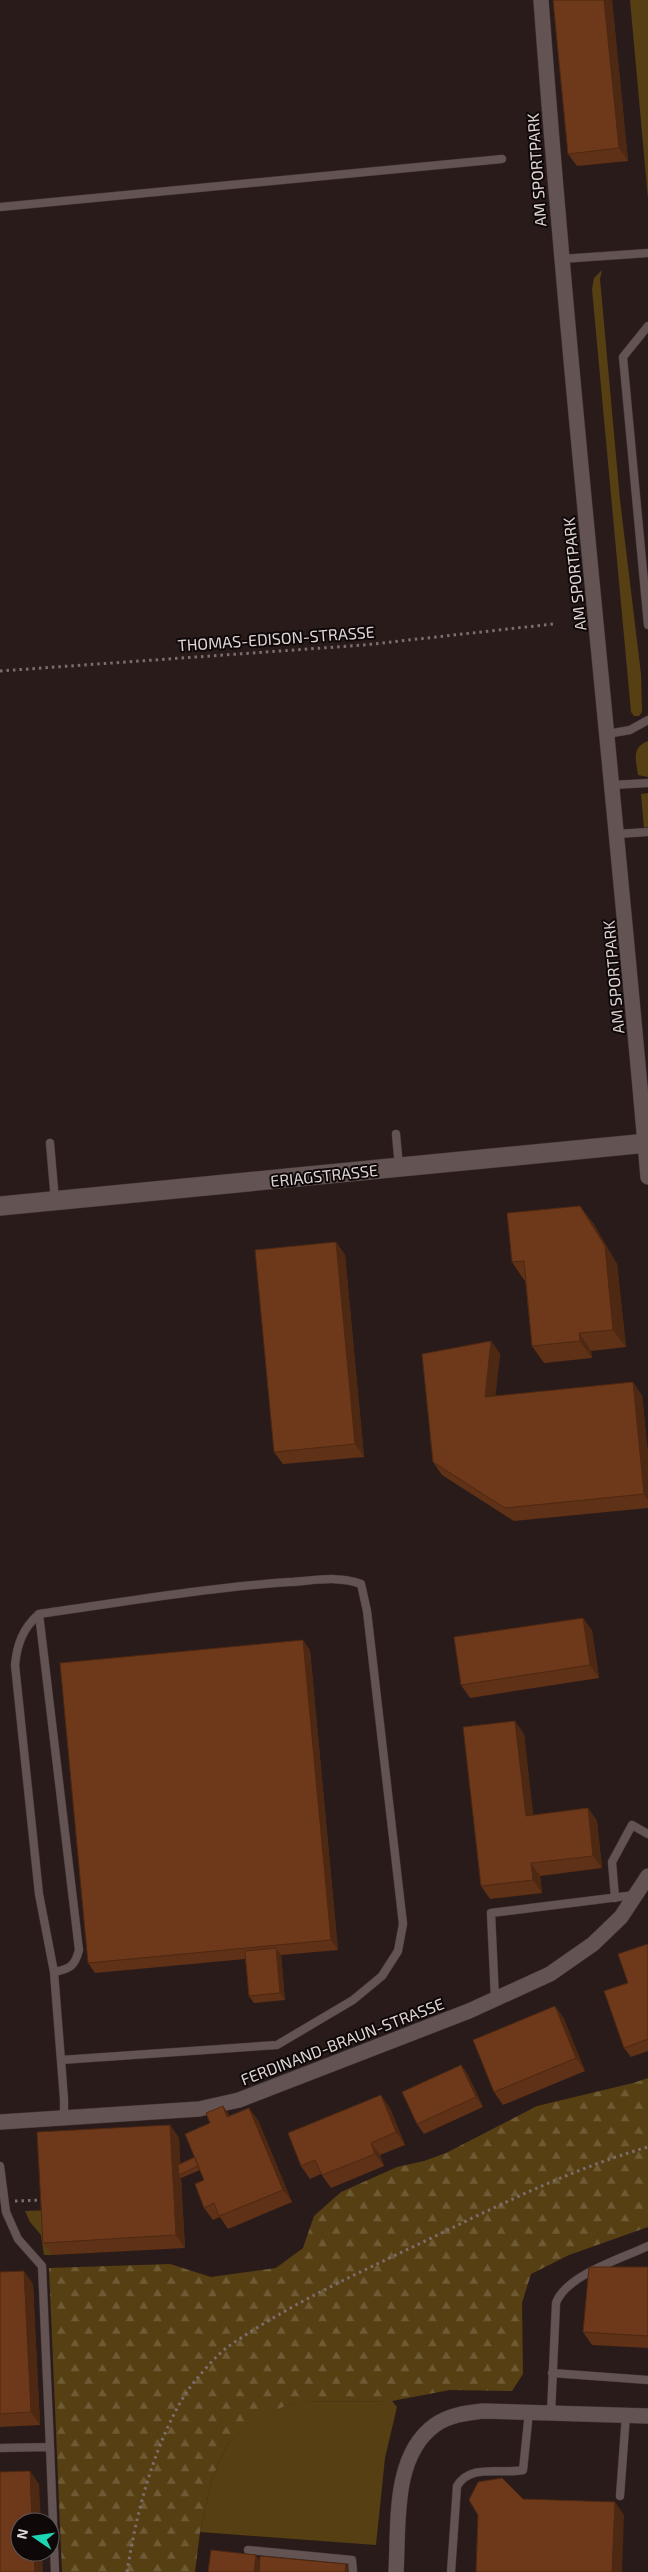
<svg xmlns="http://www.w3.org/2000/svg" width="648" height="2572" viewBox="0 0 648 2572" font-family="'Exo 2',sans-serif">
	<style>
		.green { fill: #563f12 }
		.forest { fill: url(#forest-firs) }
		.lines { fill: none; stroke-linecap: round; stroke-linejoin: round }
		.service-casing { stroke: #433838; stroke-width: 9 }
		.minor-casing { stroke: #433838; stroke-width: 16 }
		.tertiary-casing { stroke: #433838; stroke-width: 20 }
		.path { stroke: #7c6e6e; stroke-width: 3; stroke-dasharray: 2.5 4; stroke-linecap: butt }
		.service { stroke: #645353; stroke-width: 8 }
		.minor { stroke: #645353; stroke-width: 15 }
		.tertiary { stroke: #645353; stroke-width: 19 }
		.wall { fill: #5f3116 }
		.shaded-wall { fill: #4d2812 }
		.building { fill: #6e391a; stroke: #4d2812 }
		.labels { text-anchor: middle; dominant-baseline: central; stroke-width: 4; stroke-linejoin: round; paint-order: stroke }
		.street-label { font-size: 16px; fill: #e0d5d5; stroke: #0e0808 }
	</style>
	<defs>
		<pattern id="forest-firs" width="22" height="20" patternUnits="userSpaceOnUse" patternTransform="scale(1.25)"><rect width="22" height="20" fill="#563f12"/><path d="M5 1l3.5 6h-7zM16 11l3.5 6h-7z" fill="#6e5a34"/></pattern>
	</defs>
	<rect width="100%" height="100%" fill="#2a1b1b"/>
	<path class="green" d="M630 0H648V199Z
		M602 270 600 279 620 500 641 674 642 712 639 716H634L631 712 592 289 594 278Z
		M648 741V777L638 775C636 759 631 748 648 741Z
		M648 793V827L644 828 641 794Z
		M50 2210 52 2255H44L41 2235 30 2222 25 2211Z
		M392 2401 397 2407 385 2458 376 2545 200 2532 212 2479 227 2445 249 2422 294 2402Z"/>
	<path class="forest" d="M648 2078V2227L569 2255 531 2274 522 2303 523 2374 512 2391 450 2390 392 2401 294 2402 250 2422 227 2445 212 2479 200 2532 195 2572H62L49 2268 170 2264 211 2277 276 2268 303 2248 314 2216 341 2192 397 2167 424 2161 446 2153 537 2106 633 2083Z"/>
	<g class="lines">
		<defs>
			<path id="service" d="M0 207 502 159
				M561 259 648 253
				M648 326 623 357 648 625
				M607 734 630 730 648 720
				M612 785 648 783
				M617 834 648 832
				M396 1134 399 1167
				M50 1143 55 1201
				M39 1614 79 1950C75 1966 70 1969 54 1972
				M615 1898 612 1862 632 1825 648 1834
				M495 1999 491 1913 635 1895
				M61 2060 277 2045 353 2000 382 1976 398 1951 403 1924 367 1611 361 1584C339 1575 312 1581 289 1582 205 1588 122 1602 39 1614 23 1628 17 1644 15 1665L39 1894 54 1972 64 2099V2119
				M0 2166 6 2212 18 2239 42 2266 50 2447 0 2448
				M552 2373 648 2380
				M551 2413 556 2303C566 2275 621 2259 648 2246
				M50 2447 55 2572
				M620 2496 626 2415
				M248 2550 352 2560 353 2572
				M451 2572 457 2486C471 2463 501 2475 523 2470L529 2412"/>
			<path id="minor" d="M541 0C570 393 614 785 648 1177
				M0 2122 199 2109 239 2100 469 2011 550 1974 593 1944 621 1917 648 1876
				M396 2572C399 2524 392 2456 435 2425 449 2415 466 2413 483 2411L648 2416"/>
			<path id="tertiary" d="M0 1206 648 1143"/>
		</defs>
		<use href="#service" class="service-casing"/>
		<use href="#minor" class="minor-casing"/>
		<use href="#tertiary" class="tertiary-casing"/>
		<path class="path" d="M0 671 364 645 553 624
			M15 2201 44 2200
			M127 2572C136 2514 154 2444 186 2393 194 2381 217 2354 229 2346 288 2305 354 2275 419 2244 493 2208 568 2170 648 2147"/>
		<use href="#service" class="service"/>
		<use href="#minor" class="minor"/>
		<use href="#tertiary" class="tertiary"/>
	</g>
	<path class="wall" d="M553 0H612L628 161 577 166 568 154Z
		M580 1206 593 1223 617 1264 626 1347 591 1351 592 1358 544 1363 532 1346 525 1280H524L512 1262Z
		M336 1242 345 1255 364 1457 283 1464 274 1452Z
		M491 1341 500 1354 495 1396 642 1395 648 1454V1508L514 1521 442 1475 433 1462Z
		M592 1630 599 1678 470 1698 461 1685Z
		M310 1650 338 1950 281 1955 285 2000 254 2003 249 1996 245 1959 95 1973 88 1963Z
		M524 1734 533 1815 588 1808 597 1821 602 1868 540 1876 542 1893 490 1899 481 1886Z
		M648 1944V2051L631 2057 624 2048 628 1983Z
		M555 2006 564 2019 585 2071 503 2105 494 2092Z
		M461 2065 468 2075 483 2107 424 2134 417 2124Z
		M223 2106 229 2116 258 2120 292 2202 228 2229 220 2217 213 2220 204 2208V2180L200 2170 181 2178 185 2248 52 2255 43 2243 170 2125 179 2138 180 2164 195 2157 210 2123Z
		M390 2108 405 2145 380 2155 384 2166 331 2188 321 2174 310 2179 301 2166Z
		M648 2267V2348L592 2345 583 2332Z
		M0 2272 33 2284 40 2425 0 2427Z"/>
	<path class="shaded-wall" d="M604 0H612L628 161 619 148Z
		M580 1206 593 1223 617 1264 626 1347 613 1330Z
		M336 1242 345 1255 364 1457 355 1444Z
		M579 1333 591 1351 592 1358 580 1341Z
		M491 1341 500 1354 494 1410 485 1397Z
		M633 1382 642 1395 648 1454V1500L644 1494Z
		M583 1618 592 1630 599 1678 590 1665Z
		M303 1640 310 1650 338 1950 331 1940Z
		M515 1721 524 1734 535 1829 526 1816Z
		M588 1808 597 1821 602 1868 593 1856Z
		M531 1863 540 1876 542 1893 533 1880Z
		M276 1948 281 1955 285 2000 280 1993Z
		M555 2006 564 2019 585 2071 576 2058Z
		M461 2065 468 2075 483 2107 476 2097Z
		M381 2095 390 2108 405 2145 396 2132Z
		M223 2106 232 2119 227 2117Z
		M249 2108 258 2120 292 2202 283 2190Z
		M170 2125 179 2138 181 2174 179 2175 181 2178 185 2248 176 2235Z
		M371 2143 380 2155 384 2166 375 2154Z
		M24 2271 33 2284 40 2425 31 2412Z
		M30 2471 39 2484 41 2522H32Z
		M615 2502 624 2515 622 2572H612Z
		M34 2552H42L43 2572H35Z
		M256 2555 260 2561 259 2572H254Z
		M346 2564 348 2567V2572H345Z"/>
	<path class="building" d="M553 0H604L619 148 568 154Z
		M580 1206 605 1246 613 1330 579 1333 580 1341 532 1346 524 1261 512 1262 507 1213Z
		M336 1242 355 1444 274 1452 255 1250Z
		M491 1341 485 1397 633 1382 644 1494 505 1508 433 1462 422 1354Z
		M583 1618 590 1665 461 1685 454 1637Z
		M303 1640 331 1940 88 1963 60 1663Z
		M515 1721 526 1816 588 1808 593 1856 531 1863 533 1880 481 1886 463 1727Z
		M648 1944V2039L624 2048 604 1991 628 1983 618 1954Z
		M276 1948 280 1993 249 1996 245 1951Z
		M555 2006 576 2058 494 2092 473 2040Z
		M461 2065 476 2097 417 2124 402 2092Z
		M381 2095 396 2132 371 2143 375 2154 322 2175 315 2160 301 2166 288 2133Z
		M223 2106 227 2117 249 2108 283 2190 219 2216 214 2203 204 2208 195 2184 204 2180 185 2134 210 2123 206 2113Z
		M170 2125 176 2235 43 2243 37 2132Z
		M195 2157 198 2166 179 2175 178 2165Z
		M589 2267H648V2336L583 2332Z
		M24 2271 31 2412 0 2414V2272Z
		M30 2471 32 2522H20V2552H34L35 2572H0V2472Z
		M502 2478 523 2499 615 2502 612 2572H476L478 2515 469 2500 478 2482Z
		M211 2550 256 2555 254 2572H208Z
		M260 2556 346 2564 345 2572H259Z"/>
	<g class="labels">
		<g class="street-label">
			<text transform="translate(536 170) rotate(-94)">AM SPORTPARK</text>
			<text transform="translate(574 574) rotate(-96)">AM SPORTPARK</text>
			<text transform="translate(276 638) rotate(-4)">THOMAS-EDISON-STRASSE</text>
			<text transform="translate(613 977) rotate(-95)">AM SPORTPARK</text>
			<text transform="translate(324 1175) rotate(-6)">ERIAGSTRASSE</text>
			<text transform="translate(342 2041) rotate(-21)">FERDINAND-BRAUN-STRASSE</text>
		</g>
	</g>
	<g transform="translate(35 2537) rotate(283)"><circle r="24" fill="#0e0808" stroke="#625a5a"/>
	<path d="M0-4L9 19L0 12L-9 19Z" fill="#1dd5b1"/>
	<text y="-8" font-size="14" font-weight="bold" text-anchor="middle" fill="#e0d5d5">N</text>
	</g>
</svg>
